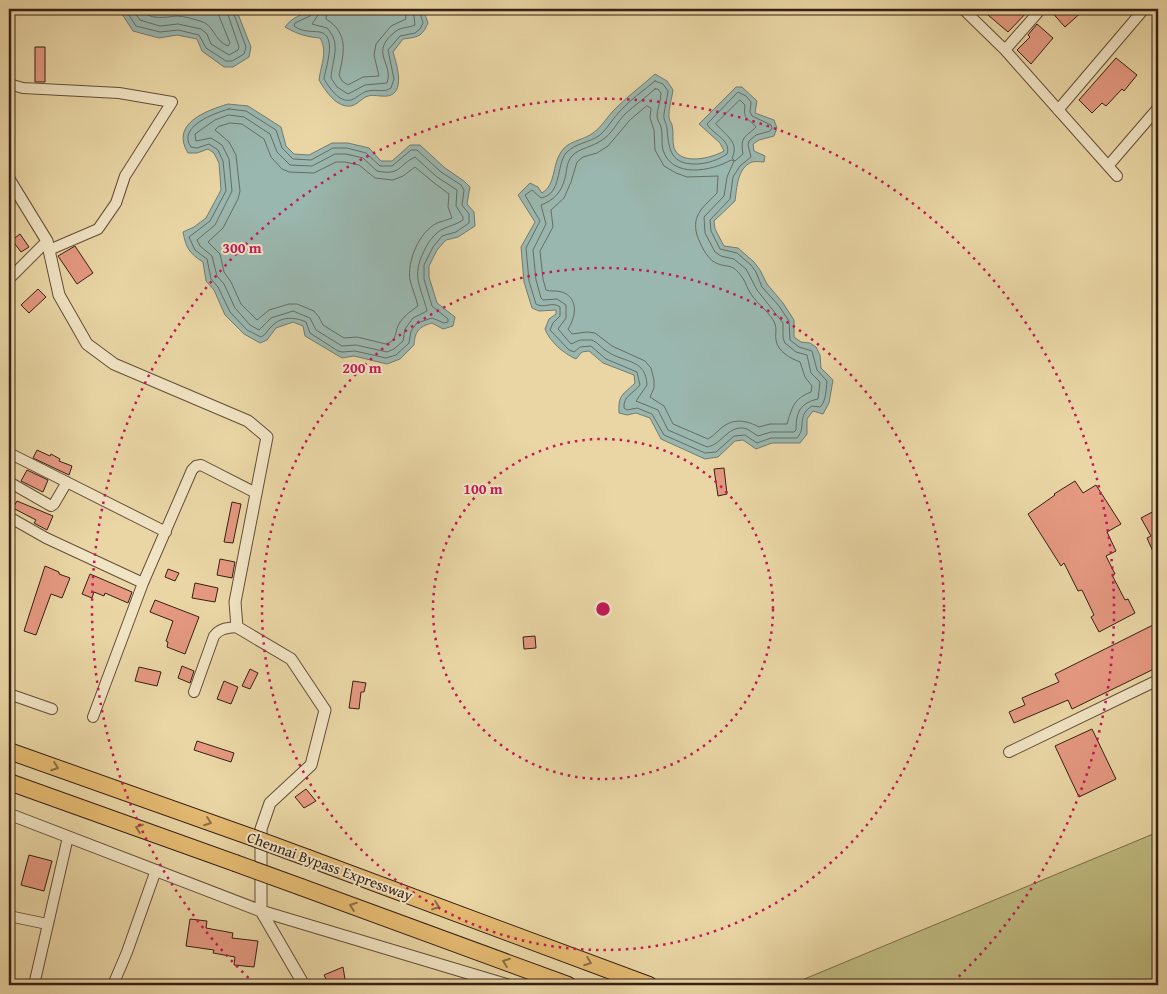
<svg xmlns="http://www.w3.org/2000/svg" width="1167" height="994" viewBox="0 0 1167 994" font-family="'Gentium Book Plus',serif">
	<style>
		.green { fill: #bfbb81; stroke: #7a6e4b }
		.water { fill: #9ab7af; stroke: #727b71 }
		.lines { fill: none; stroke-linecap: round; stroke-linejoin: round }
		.shore { stroke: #686c62; stroke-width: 1 }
		.building { fill: #e59981; stroke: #362015 }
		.minor-casing { stroke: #634e39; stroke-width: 12 }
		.tertiary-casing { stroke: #634e39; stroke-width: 13 }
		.trunk-casing { stroke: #362015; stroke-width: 18 }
		.minor { stroke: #f1e4c4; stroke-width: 10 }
		.tertiary { stroke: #f1e4c4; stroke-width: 11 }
		.trunk { stroke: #e5bb72; stroke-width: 16 }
		.trunk-bridge-casing { stroke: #362015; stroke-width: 18; stroke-linecap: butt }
		.trunk-bridge { stroke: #e5bb72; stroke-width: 16 }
		.oneway { stroke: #8e6e44 }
		.ring { fill: none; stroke: #c2185b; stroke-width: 2.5; stroke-dasharray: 2.5 5 }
		.labels { text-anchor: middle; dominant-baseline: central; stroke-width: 4; stroke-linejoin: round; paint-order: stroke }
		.street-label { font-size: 15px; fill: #362015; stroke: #f1e4c4 }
		.centre { fill: #c2185b; stroke: #f1e4c4; stroke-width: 2.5 }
		.ring-label { font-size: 15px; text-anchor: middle; font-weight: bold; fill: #c2185b; stroke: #f1e4c4; stroke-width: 4; stroke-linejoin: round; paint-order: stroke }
	</style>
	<rect width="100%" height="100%" fill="#ead6a5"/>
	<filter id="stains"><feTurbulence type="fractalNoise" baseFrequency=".004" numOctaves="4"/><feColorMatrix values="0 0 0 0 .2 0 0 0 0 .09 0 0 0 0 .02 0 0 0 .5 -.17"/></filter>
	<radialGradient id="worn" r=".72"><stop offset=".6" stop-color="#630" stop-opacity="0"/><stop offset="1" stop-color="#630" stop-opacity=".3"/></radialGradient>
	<path class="green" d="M1158 832V985H790Z"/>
	<path class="water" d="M117 9H236L251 47 249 57 233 67H224L202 51 197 39 177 35 159 38 133 31 120 11Z
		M310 9H423L428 23C422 37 418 37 403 39L393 52C396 62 405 89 391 95 384 98 375 94 368 96 362 98 357 105 351 106 336 108 325 90 319 80 321 64 328 52 320 38 307 37 297 34 285 27 294 15 301 17 310 9Z
		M655 74 667 81 673 90C672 97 668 112 669 117 669 120 671 122 672 125 674 132 672 141 674 148 681 166 712 158 724 151L720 143 699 124 736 87H742L757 101 755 113 774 120 777 128 774 136 759 140 753 144 754 151 765 156 764 162C761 162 756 161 752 162 737 168 737 188 735 201L714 221 715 229 724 246 738 248 754 262 760 270 767 284 783 303 794 320V337L801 342 810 343 816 347 820 355 821 368 833 380 829 403 823 414 813 411 807 419V434L800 443H772L756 449 743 440 735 441 718 457 705 459 661 439 650 418 636 413 627 415 619 413C618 394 623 395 635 383L634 375 603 363 589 351 582 352 576 359C563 353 550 342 545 329L549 319 556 314V310L539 311 532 308 524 282 521 247 535 222 518 195 530 183 538 187 542 193C556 185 552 165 561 152 568 141 580 141 590 135 602 128 607 116 617 107 629 95 643 85 655 74Z
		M228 104 248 106 281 127 286 146 294 154 309 155 332 143H348L369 148 381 161H392L410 145H420L445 168 464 181 470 187 467 204 474 212 475 226 458 237 446 240 437 250 429 266V277L437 303 455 317 453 326 443 329 432 323C418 327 415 332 414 345L400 359 387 364 354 356 342 358 305 336 303 326 293 322 276 328 267 340 260 343 244 334 225 315 214 290 206 281 203 262C189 253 186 248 183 232L194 227 206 218 221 190 219 163 214 153 208 149 197 153H188C170 124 205 111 228 104Z"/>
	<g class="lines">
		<path class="shore" d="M125 9 136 26 160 32 178 30 199 35 206 48 226 61H232L244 54 246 47 232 9
			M132 9 140 20 160 26 178 24 201 29 207 34 211 44 229 55 238 50 239 47 226 9
			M141 9C149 21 165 17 177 16 184 16 193 19 200 21 214 24 214 41 228 46L230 43 219 16 218 9
			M313 9 310 16 295 23 294 26C302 32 310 31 320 32 338 36 325 69 324 79 329 87 339 103 351 100 357 98 362 92 368 91 376 89 384 93 391 88L394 79 388 50 400 36 415 33 420 29 423 23 419 9
			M319 9 318 15 312 24 327 28C342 44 332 59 331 78L337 87 348 94 365 85 387 83C394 62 368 53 396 31 401 27 409 28 415 25L413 9
			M327 9 326 19C349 33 344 53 339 75L342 81 348 85 363 77 379 76 374 55 376 44 391 26 406 19 405 9
			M655 81 663 84 668 91C667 99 665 107 664 114 663 120 667 124 667 129 669 151 671 165 698 164 709 163 718 160 727 154 732 140 712 134 707 124L738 92 746 96 751 102 750 112 752 116 771 125 772 128 770 131 756 135 749 141 748 145 751 157 740 166 733 177 730 199 710 220 711 231 720 249 737 253 751 265 756 272 762 287 779 306 789 321 790 340 799 347 812 351 817 370 827 381C826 390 826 402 820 407L812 406C796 416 807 427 797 438H771L757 443 745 435 734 436 716 452 705 453 664 435 652 414 637 408 627 410 624 408C623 396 633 394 640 385L637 372 606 359 591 346 580 347 574 352 569 350 550 330 553 323 560 316V307C553 301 543 309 536 304L529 281 526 248 540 221 525 195 532 190 541 198C562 194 556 166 566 153 575 143 589 143 600 135 608 128 613 118 620 111 630 100 643 91 655 81Z
			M655 89H658L661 93C661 101 657 109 657 116 657 120 660 123 661 127 663 135 661 143 663 150 672 179 712 171 731 160L734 161 727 177 724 196 704 217 705 233 715 252 721 256 734 259 746 269 757 290 783 323V338L785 343 796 352 807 355 811 373 820 382 818 399C800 403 796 412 796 430L794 432H771L758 436C754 434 751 431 747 429 729 423 722 445 707 447L668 430 658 410 636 401 647 385C646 359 625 363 608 352 602 349 599 343 592 340H580L571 344 558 329 566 318V305L557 299 543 300 541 298 536 280 533 250 546 224 541 205C554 200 561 193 565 178 567 171 566 163 572 156 579 148 593 147 602 140 612 134 617 122 625 114 635 105 645 98 655 89Z
			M740 100 745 105C743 121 748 117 756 127 745 138 740 136 743 154L735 161 732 158C740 142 725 135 716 124Z
			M647 106 651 108 650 118 654 130 655 150 664 166 676 173 687 177 718 176 717 193C705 206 691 214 697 235 700 244 707 259 716 263 730 269 731 262 742 277 746 282 747 289 751 294 758 305 771 313 775 324 777 329 775 335 776 340 778 352 790 358 800 362L805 377 812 386 811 392C793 399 792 408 787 424H770L759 427C748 421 735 418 724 426 718 430 714 436 708 439L673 424 664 406 650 397 654 388V380L651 368 645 361 612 346 595 333 587 332 572 334 568 329C576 317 579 298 562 292 556 290 551 292 546 290L543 279 540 251 553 227 551 210 564 198 571 182 577 162 583 157 597 153 608 146 630 120Z
			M229 109 246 111 276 130 282 148 293 159 311 160 333 148H347L366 153 380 166H392L411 150H417L441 172 461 185 464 190 462 205 469 214V223L456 232 442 236 433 247 424 265V279L432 306 448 319V322L444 323 432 318 417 323 411 331 409 343 396 355 386 358 355 351 342 352 338 351 310 333 306 322C295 317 281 316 272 326 267 330 266 335 261 337L247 330 230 312 218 287 211 279 207 259 195 250 189 237 210 221 226 191 223 161 218 150 209 144 197 148 191 147C177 127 214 113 229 109Z
			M229 115 244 117 270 134 277 152 290 165 312 166 335 154H346L363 158 377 171C401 176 398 165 415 157L437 177 457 190 456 206 463 217V220C454 226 444 227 438 232 432 237 427 244 424 251 411 277 421 286 427 311L413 318 405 329 403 341 394 349 387 352 356 345 342 346 316 330 310 318 293 311 271 318 259 330 250 325 235 308 224 284 217 276 212 256 200 246 197 240 215 225 232 191 229 159 222 145 211 138 196 141 195 134 215 120Z
			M230 123 242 124 264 139 271 157 282 169 289 172 314 173 336 162H345L359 165 375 178 393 180 403 176 415 167 433 182 449 194 448 207 452 218C447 220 442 221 437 223 419 232 407 261 410 280 412 289 416 297 418 306 411 311 405 315 400 322 394 331 398 341 386 344L357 337 344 338 323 325 319 317 314 311 297 304H289L269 310 257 320 241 304 231 282 224 272 220 254 208 242 223 228 238 199 240 191 236 155 229 142 215 130 218 127Z"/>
	</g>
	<path class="building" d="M981 9H1030L1008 32Z
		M1049 9H1085L1065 27Z
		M1037 24 1053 38 1031 64 1017 50 1030 37 1028 35Z
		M35 47H45V82H35Z
		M1116 58 1137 75 1124 91 1122 89 1106 106 1102 103 1092 113 1079 100Z
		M20 234 29 247 21 252 12 240Z
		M75 246 93 273 77 284 58 256Z
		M38 289 46 297 29 313 21 305Z
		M37 450 50 456 51 454 60 459 59 461 72 466 69 475 33 458Z
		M724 468 727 494 718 496 714 469Z
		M27 470 48 480 43 492 21 481Z
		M1075 481 1083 493 1096 485 1121 524 1107 532 1116 551 1106 556 1115 574 1112 575 1125 600 1128 599 1135 613 1099 632 1091 617 1094 615 1082 590 1078 591 1064 563 1061 566 1028 514 1055 495 1054 494Z
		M17 501 53 516 47 530 34 523 36 520 13 508Z
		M232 502 241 504 233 543 224 542Z
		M1158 509V563L1147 538 1151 536 1141 518Z
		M220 559 235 562 232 578 217 575Z
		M45 566 59 572V574L70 578 62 598 51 594 36 635 24 631Z
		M168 569 179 573 175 581 165 577Z
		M90 574 132 592 128 603 105 593 104 596 94 592 92 598 82 594Z
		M195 583 218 588 215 602 192 598Z
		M155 600 199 617 185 654 167 647 168 642 166 641 173 621 150 612Z
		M1153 625 1158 636V667L1072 709 1068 700 1014 723 1009 712 1025 705 1022 698 1059 682 1055 674Z
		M535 636 536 648 524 649 523 637Z
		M182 666 194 671 190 683 178 678Z
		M139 667 161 672 157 686 135 681Z
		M250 669 258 673 250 689 242 686Z
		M224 681 238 687 231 704 217 699Z
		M353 681 366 683 364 692H361L359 709 349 708Z
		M1092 729 1116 779 1079 797 1055 746Z
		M197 741 234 753 231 762 194 750Z
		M306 789 316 801 304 808 295 797Z
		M29 855 52 861 44 891 21 885Z
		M190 919 207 921 206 928 233 933 232 938 258 941 254 967 234 965 235 957 213 953 214 950 186 946Z
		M343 967 346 985H329L324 975Z"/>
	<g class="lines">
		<defs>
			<path id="minor" d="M963 9 1005 50 1117 176
				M1005 50 1041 9
				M9 84 23 88 119 93 172 102 125 176 116 203 98 229 49 250
				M1058 110 1144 9
				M1108 166 1158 108
				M9 279 47 241
				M9 453 166 532
				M9 482 51 506 54 504 67 482
				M9 517 46 538 143 583
				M194 692 214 636C220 628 227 628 237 627
				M9 694 52 709
				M93 717 143 583 192 470 196 466 201 465 256 493
				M1009 752 1158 680
				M9 916 47 924
				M34 985 68 837
				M113 985 127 952 156 870"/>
			<path id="tertiary" d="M9 179 47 241 59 295 87 344 114 364 248 421 267 437 235 602 237 627 291 659 325 710 311 765 270 803 261 829V911L304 985
				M9 814 261 911 508 985"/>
			<path id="trunk" d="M9 751 251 837
				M9 782 235 863
				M308 858 649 985
				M301 887 568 985"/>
		</defs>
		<use href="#minor" class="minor-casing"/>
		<use href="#tertiary" class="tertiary-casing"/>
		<use href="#trunk" class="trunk-casing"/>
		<use href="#minor" class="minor"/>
		<use href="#tertiary" class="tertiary"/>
		<use href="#trunk" class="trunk"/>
		<defs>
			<path id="trunk-bridge" d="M251 837 308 858
				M235 863 301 887"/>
		</defs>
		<use href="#trunk-bridge" class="trunk-bridge-casing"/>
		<use href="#trunk-bridge" class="trunk-bridge"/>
	</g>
	<defs><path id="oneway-chevron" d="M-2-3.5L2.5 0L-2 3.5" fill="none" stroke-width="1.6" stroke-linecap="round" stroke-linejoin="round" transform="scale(1.25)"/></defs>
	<g class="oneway">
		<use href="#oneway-chevron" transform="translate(55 767) rotate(20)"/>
		<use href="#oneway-chevron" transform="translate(208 822) rotate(20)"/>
		<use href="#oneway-chevron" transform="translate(139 828) rotate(-160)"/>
		<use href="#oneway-chevron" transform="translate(353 906) rotate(-160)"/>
		<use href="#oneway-chevron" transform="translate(436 906) rotate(20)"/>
		<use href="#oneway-chevron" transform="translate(506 962) rotate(-160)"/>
		<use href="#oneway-chevron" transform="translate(588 962) rotate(20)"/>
	</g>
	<g class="ring">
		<circle cx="603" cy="609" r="170"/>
		<circle cx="603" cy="609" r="341"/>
		<path d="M254 983A511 511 0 1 1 952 983"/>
	</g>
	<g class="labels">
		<g class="street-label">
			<text transform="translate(330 866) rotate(20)">Chennai Bypass Expressway</text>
		</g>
	</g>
	<circle cx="603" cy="609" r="8" class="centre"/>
	<g class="ring-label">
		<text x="242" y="253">300 m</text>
		<text x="362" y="373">200 m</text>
		<text x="483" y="494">100 m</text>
	</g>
	<rect width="1167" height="994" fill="none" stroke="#ead6a5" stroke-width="30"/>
	<rect x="10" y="10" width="1147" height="974" fill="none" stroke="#362015" stroke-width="2.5"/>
	<rect x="15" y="15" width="1137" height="964" fill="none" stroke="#362015"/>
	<rect width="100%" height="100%" filter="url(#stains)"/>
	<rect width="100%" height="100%" fill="url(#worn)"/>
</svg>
